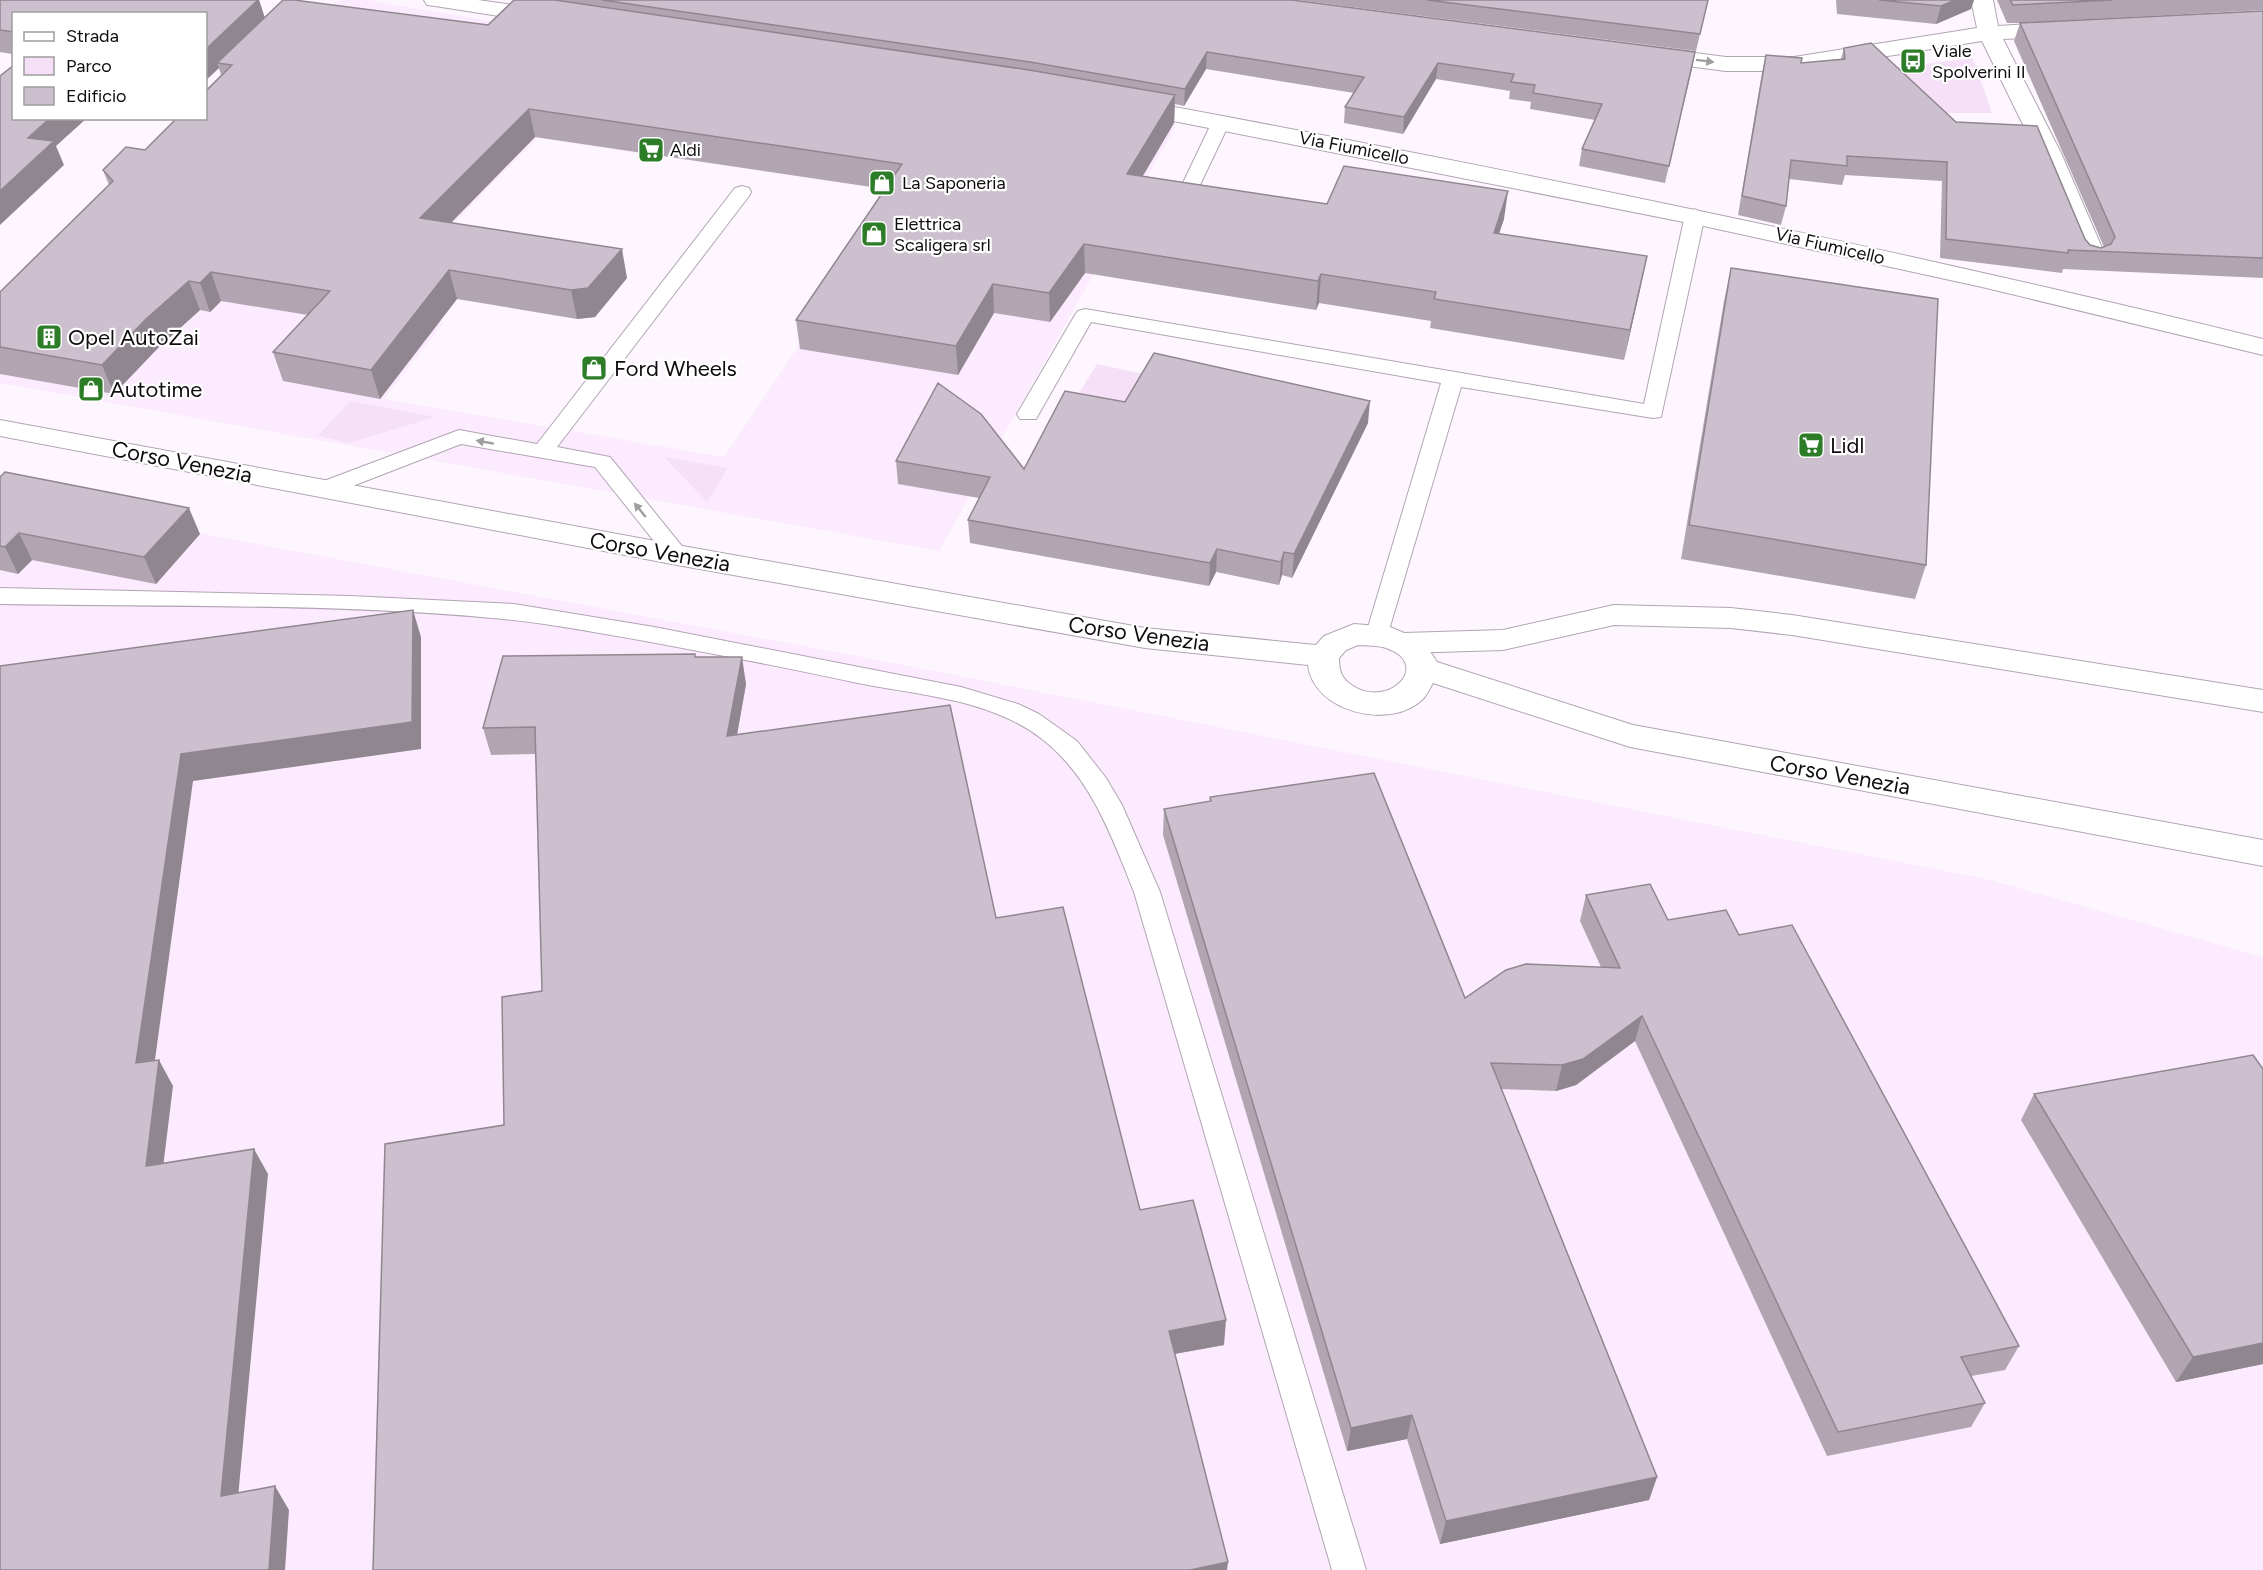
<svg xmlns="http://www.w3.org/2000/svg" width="2263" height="1570" viewBox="0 0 2263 1570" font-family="Figtree,sans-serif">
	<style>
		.built { fill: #fceafe; fill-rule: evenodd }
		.green { fill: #f5e0f7 }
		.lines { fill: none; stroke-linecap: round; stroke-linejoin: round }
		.service-casing { stroke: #b1a5b3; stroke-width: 2 }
		.minor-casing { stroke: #b1a5b3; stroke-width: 2 }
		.primary-casing { stroke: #b1a5b3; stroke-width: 2 }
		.service { fill: #fff; fill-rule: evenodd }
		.minor { fill: #fff; fill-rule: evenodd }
		.primary { fill: #fff; fill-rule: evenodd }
		.wall { fill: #b0a5b1; fill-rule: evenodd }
		.shaded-wall { fill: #908690 }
		.building { fill: #cdc0ce; stroke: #908690; stroke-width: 1.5 }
		.oneway { fill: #9f9d9f }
		.labels { text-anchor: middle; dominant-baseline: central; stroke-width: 4.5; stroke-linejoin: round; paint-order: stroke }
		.far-poi-label { font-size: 18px; fill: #0f0b0f; stroke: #fff; text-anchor: start }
		.far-street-label { font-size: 18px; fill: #0f0b0f; stroke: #fff }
		.poi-label { font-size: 22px; fill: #0f0b0f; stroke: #fff; text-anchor: start }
		.street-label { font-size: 22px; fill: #0f0b0f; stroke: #fff }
	</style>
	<rect width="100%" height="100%" fill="#fdf6fe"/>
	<path class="built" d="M340 0H368L495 22 993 91 1177 124 939 551 0 383V334L153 187ZM537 138 902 192 724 457 384 399 444 322 397 313 384 295Z
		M0 496 889 662 1990 880 2263 957V1570H0Z"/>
	<path class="green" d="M1973 58 1992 113H1925L1883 69Z
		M1097 364 1153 376 1124 424 1066 414Z
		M350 401 435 417 349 443 318 436Z
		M664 457 728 468 707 502Z"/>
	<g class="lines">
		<defs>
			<path id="service" d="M1221 117 1230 122 1199 187 1197 191H1183L1181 187 1212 122Z
				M742 186 749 188 751 192 749 196 557 447 610 457 685 550 688 555 685 560 677 562 669 560 595 467 461 444 332 494H316L313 489 316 484 459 430 537 444 735 188Z
				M1695 209 1705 215 1661 417 1653 418 1461 387 1386 640 1378 642 1370 640 1366 634 1441 383 1091 322 1036 419H1020L1017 414 1075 315 1078 311 1085 309 1644 404 1685 215Z
				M0 588 350 596 514 604 654 627 961 687 1018 704 1039 714 1077 741 1106 778 1122 805 1160 892 1366 1570H1332L1134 892C1112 837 1091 777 1042 739 990 698 915 695 853 682 784 667 715 654 645 641 594 632 543 622 492 618 331 603 162 607 0 604Z"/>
			<path id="minor" d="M424 0H478L549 10 557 12 560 17 557 22 549 24 435 6 427 5Z
				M1971 0H1993L1998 26 2062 22 2070 24 2073 29 2070 34 2062 36 2003 39 2061 153 2106 257 2102 262 2093 265 2084 262 2080 257 2037 153 1982 41 1794 71H1726L1648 61 1640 59 1637 54 1640 49 1648 47 1726 57H1794L1977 28Z
				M1131 99C1511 169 1888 247 2263 339V355L1982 287 1699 225 1123 111 1119 106 1123 101Z
				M1614 605 1731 608 1792 615 2263 690V712L1792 635 1731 628 1614 625 1503 650 1404 653 1393 650 1389 643 1393 636 1404 633 1503 630Z"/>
			<path id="primary" d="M0 420 677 545 1145 628 1316 645 1324 636 1354 624 1390 627 1423 641 1437 662 1633 725 2263 840V866L1630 747 1433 683C1430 688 1427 695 1423 699 1391 731 1313 712 1308 665L1145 648 677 565 0 436ZM1358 645C1367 646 1377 645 1386 648 1433 664 1389 709 1353 686 1342 679 1339 672 1339 658L1346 650Z"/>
		</defs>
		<use href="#service" class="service-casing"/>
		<use href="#minor" class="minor-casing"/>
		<use href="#primary" class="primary-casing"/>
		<use href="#service" class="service"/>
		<use href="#minor" class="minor"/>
		<use href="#primary" class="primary"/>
	</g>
	<path class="wall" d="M0 0H259L265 18 488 25 514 0H1292L1695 52 1665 183 1579 166 1582 149 1595 120 1530 109 1531 102 1509 99 1510 91 1436 79 1403 134 1344 123 1345 107 1354 93 1206 69 1184 106 1175 104 1174 123 1143 176 1327 204 1504 219 1499 233 1641 285 1624 360 1430 328 1431 321 1319 303 1316 310 1085 273 1050 322 994 313 958 375 800 349 796 320 885 189 535 137 451 223 627 278 595 317 577 319 457 299 380 399 283 381 273 352 308 315 221 301 210 312 200 310 158 348 114 394 0 374V292L109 185 103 170 145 150 221 75 219 68 206 80V14H14V57L12 54 0 52Z
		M1298 0H1708L1696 51Z
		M1836 0H1974L1971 9 1936 24 1837 14Z
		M1997 0H2263V278L2063 269 2062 273 1940 258 1942 181 1845 175 1842 185 1789 179 1786 206 1781 225 1738 215 1762 73 1766 55 1801 63 1841 59 1844 48 1956 122 2085 239 2090 245 2101 248 2104 247 2014 41 2020 23H2007ZM2263 10V11L2037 22Z
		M1731 268 1926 565 1915 599 1681 559 1724 301Z
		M1125 402 1368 423 1292 578 1282 575 1279 585 1216 572 1209 586 970 543 968 520 979 498 898 484 896 461 1024 469Z
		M0 477 200 534 156 584 32 560 18 574 0 570Z
		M695 657 746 684 737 735 996 918 1140 1210 1224 1345 1175 1354 504 1125 542 991 536 754 491 755 483 728Z
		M1210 797 1465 998 1601 967 1580 921 1586 895 1668 920 1739 935 2019 1346 2005 1370 1971 1376 1985 1403 1971 1427 1827 1456 1635 1041 1576 1085 1556 1091 1501 1089 1657 1477 1649 1500 1440 1544 1407 1439 1347 1451 1163 835 1164 809 1210 802Z
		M2263 1069V1364L2176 1382 2021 1120 2034 1094Z"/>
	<path class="shaded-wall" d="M258 0H259L266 22 217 63 219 68 206 80V49Z
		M1955 0H1974L1971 9 1936 24 1941 6Z
		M1207 52 1206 69 1184 106 1185 89Z
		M1695 52 1692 69 1665 183 1669 166Z
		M1438 63 1436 79 1403 134 1404 117Z
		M1175 95 1174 123 1127 202V174Z
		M529 109 535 137 427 247 420 218Z
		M50 118H87L56 146 64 165 0 225V191L28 138Z
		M1508 191 1504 219 1490 261 1494 233Z
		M1084 244 1085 273 1050 322 1049 293Z
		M622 249 627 278 595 317 577 319 571 290Z
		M1647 256 1641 285 1624 360 1630 330Z
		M449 270 457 299 380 399 371 370Z
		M211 272 221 301 210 312 200 283Z
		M1321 274 1319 303 1316 310 1318 281Z
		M189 281 200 310 158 348 114 394 102 365 146 319Z
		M993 284 994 313 958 375 956 346Z
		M1370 401 1368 423 1292 578 1294 554Z
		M189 508 200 534 156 584 144 557Z
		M19 533 32 560 18 574 5 547Z
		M1217 549 1216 572 1209 586 1210 563Z
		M1284 552 1282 575 1279 585 1281 562Z
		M413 610 421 637V749L193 781 151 1089 136 1063 181 754Z
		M742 657 746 684 732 763 727 736Z
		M1642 1016 1635 1041 1576 1085 1556 1091 1562 1065Z
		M159 1060 173 1086 160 1192 146 1166Z
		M254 1149 268 1174 236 1519 221 1496Z
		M1226 1320 1224 1345 1168 1355 1169 1331Z
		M2263 1343V1364L2176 1382 2193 1357Z
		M1412 1415 1407 1439 1347 1451 1351 1428Z
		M1657 1477 1649 1500 1440 1544 1446 1521Z
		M275 1486 289 1510 285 1570H269Z
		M1228 1562 1227 1570H1190Z"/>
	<path class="building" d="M0 0H258L206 49V14H14V32L0 30Z
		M283 0H294L488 25 514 0H555L1029 70 1175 95 1127 174 1327 204 1344 166 1508 191 1494 233 1647 256 1630 330 1434 299 1436 292 1321 274 1318 281 1084 244 1049 293 993 284 956 346 796 320 902 164 529 109 420 218 622 249 588 288 571 290 449 270 371 370 273 352 330 291 211 272 200 283 189 281 146 319 102 365 0 347V292L113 181 103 170 126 147 145 150 177 118H206V91L232 65 217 63Z
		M602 0H1292L1695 52 1669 166 1582 149 1602 104 1533 93 1535 85 1511 82 1514 74 1438 63 1404 117 1345 107 1364 77 1207 52 1185 89 1030 62Z
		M1427 0H1708L1700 34Z
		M1879 0H1955L1941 6Z
		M2010 0H2112L2013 5Z
		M2263 11V258L2068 250V253L1946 239 1947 162 1847 156V166L1791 160 1786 206 1742 196 1766 55 1802 58 1801 63 1845 59 1844 48 1871 43 1956 122 2037 126 2085 239 2090 245 2101 248 2111 244 2115 237 2020 23Z
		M14 65V118H50L28 138 54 141 0 191V76Z
		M1731 268 1938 299 1926 565 1689 525Z
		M1154 353 1370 401 1294 554 1284 552 1281 562 1217 549 1210 563 968 520 990 477 896 461 938 383 981 414 1024 469 1065 391 1125 402Z
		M5 472 189 508 144 557 19 533 5 547 0 546V477Z
		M413 610 412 722 181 754 136 1063 159 1060 146 1166 254 1149 221 1496 275 1486 269 1570H0V666Z
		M695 654V657H742L727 736 950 705 996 918 1063 907 1140 1210 1193 1200 1226 1320 1169 1331 1228 1562 1190 1570H373L385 1144 504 1125 502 997 542 991 535 727 483 728 503 656Z
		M1374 773 1465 998 1506 970 1526 964 1620 968 1586 895 1650 884 1668 920 1726 910 1739 935 1792 925 2019 1346 1961 1357 1985 1403 1838 1432 1642 1016 1583 1059 1562 1065 1491 1063 1657 1477 1446 1521 1412 1415 1351 1428 1164 809 1211 801 1210 797Z
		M2253 1055 2263 1069V1343L2193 1357 2034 1094Z"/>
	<defs><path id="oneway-solid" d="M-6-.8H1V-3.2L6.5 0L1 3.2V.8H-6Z" transform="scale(1.5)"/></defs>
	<g class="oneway">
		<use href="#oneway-solid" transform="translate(1705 61) rotate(7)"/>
		<use href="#oneway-solid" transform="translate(485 442) rotate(-170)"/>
		<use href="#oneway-solid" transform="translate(640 510) rotate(-129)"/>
	</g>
	<defs>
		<symbol id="bus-square" viewBox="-11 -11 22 22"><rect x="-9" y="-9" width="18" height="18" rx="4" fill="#2d7d28" stroke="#fff"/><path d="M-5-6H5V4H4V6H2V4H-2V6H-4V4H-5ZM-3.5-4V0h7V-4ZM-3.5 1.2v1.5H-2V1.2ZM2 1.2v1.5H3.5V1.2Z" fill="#fff"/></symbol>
		<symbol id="supermarket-square" viewBox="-11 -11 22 22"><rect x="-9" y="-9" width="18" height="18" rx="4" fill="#2d7d28" stroke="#fff"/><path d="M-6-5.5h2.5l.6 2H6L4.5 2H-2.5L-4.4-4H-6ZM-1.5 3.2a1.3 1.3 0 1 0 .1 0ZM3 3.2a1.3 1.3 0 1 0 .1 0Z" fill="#fff"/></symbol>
		<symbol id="shop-square" viewBox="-11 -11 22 22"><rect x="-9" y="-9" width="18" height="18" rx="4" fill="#2d7d28" stroke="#fff"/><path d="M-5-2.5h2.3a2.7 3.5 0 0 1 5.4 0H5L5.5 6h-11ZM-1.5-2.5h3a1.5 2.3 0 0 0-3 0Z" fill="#fff"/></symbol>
		<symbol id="building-square" viewBox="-11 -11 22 22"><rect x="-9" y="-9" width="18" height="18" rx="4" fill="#2d7d28" stroke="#fff"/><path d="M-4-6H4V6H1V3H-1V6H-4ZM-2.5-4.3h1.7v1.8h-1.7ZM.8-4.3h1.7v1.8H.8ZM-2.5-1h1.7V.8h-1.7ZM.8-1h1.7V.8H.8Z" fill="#fff"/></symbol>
	</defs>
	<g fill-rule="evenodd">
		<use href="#bus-square" x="1898" y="46" width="30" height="30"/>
		<use href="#supermarket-square" x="636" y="135" width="30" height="30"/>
		<use href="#shop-square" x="867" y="168" width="30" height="30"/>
		<use href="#shop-square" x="859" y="219" width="30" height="30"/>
		<use href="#building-square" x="34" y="322" width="30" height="30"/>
		<use href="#shop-square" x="579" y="353" width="30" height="30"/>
		<use href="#shop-square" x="76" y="374" width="30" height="30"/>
		<use href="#supermarket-square" x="1796" y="430" width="30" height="30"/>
	</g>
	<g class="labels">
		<g class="far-poi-label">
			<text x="1932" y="51">Viale<tspan x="1932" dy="21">Spolverini II</tspan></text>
			<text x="670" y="150">Aldi</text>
			<text x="902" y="183">La Saponeria</text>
			<text x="894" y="224">Elettrica<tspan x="894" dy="21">Scaligera srl</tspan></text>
		</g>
		<g class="far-street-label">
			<text transform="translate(1354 148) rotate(11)">Via Fiumicello</text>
			<text transform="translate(1830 246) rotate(13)">Via Fiumicello</text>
		</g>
		<g class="poi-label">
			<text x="68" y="337">Opel AutoZai</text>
			<text x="614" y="368">Ford Wheels</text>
			<text x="110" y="389">Autotime</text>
			<text x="1830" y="445">Lidl</text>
		</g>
		<g class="street-label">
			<text transform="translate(182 462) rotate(11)">Corso Venezia</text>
			<text transform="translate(660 552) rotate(10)">Corso Venezia</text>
			<text transform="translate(1139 634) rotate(8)">Corso Venezia</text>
			<text transform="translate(1840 775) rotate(10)">Corso Venezia</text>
		</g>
	</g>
	<rect x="12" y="12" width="195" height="108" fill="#ffffff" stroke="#9f9d9f" stroke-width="1.5"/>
	<rect x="24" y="32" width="30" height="9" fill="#ffffff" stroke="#9f9d9f" stroke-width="1.5"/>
	<text x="66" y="42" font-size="18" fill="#0f0b0f">Strada</text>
	<rect x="24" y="57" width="30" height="18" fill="#f5e0f7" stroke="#9f9d9f" stroke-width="1.5"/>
	<text x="66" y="72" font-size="18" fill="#0f0b0f">Parco</text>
	<rect x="24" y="87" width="30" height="18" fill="#cdc0ce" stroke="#9f9d9f" stroke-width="1.5"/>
	<text x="66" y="102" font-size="18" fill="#0f0b0f">Edificio</text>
</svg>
